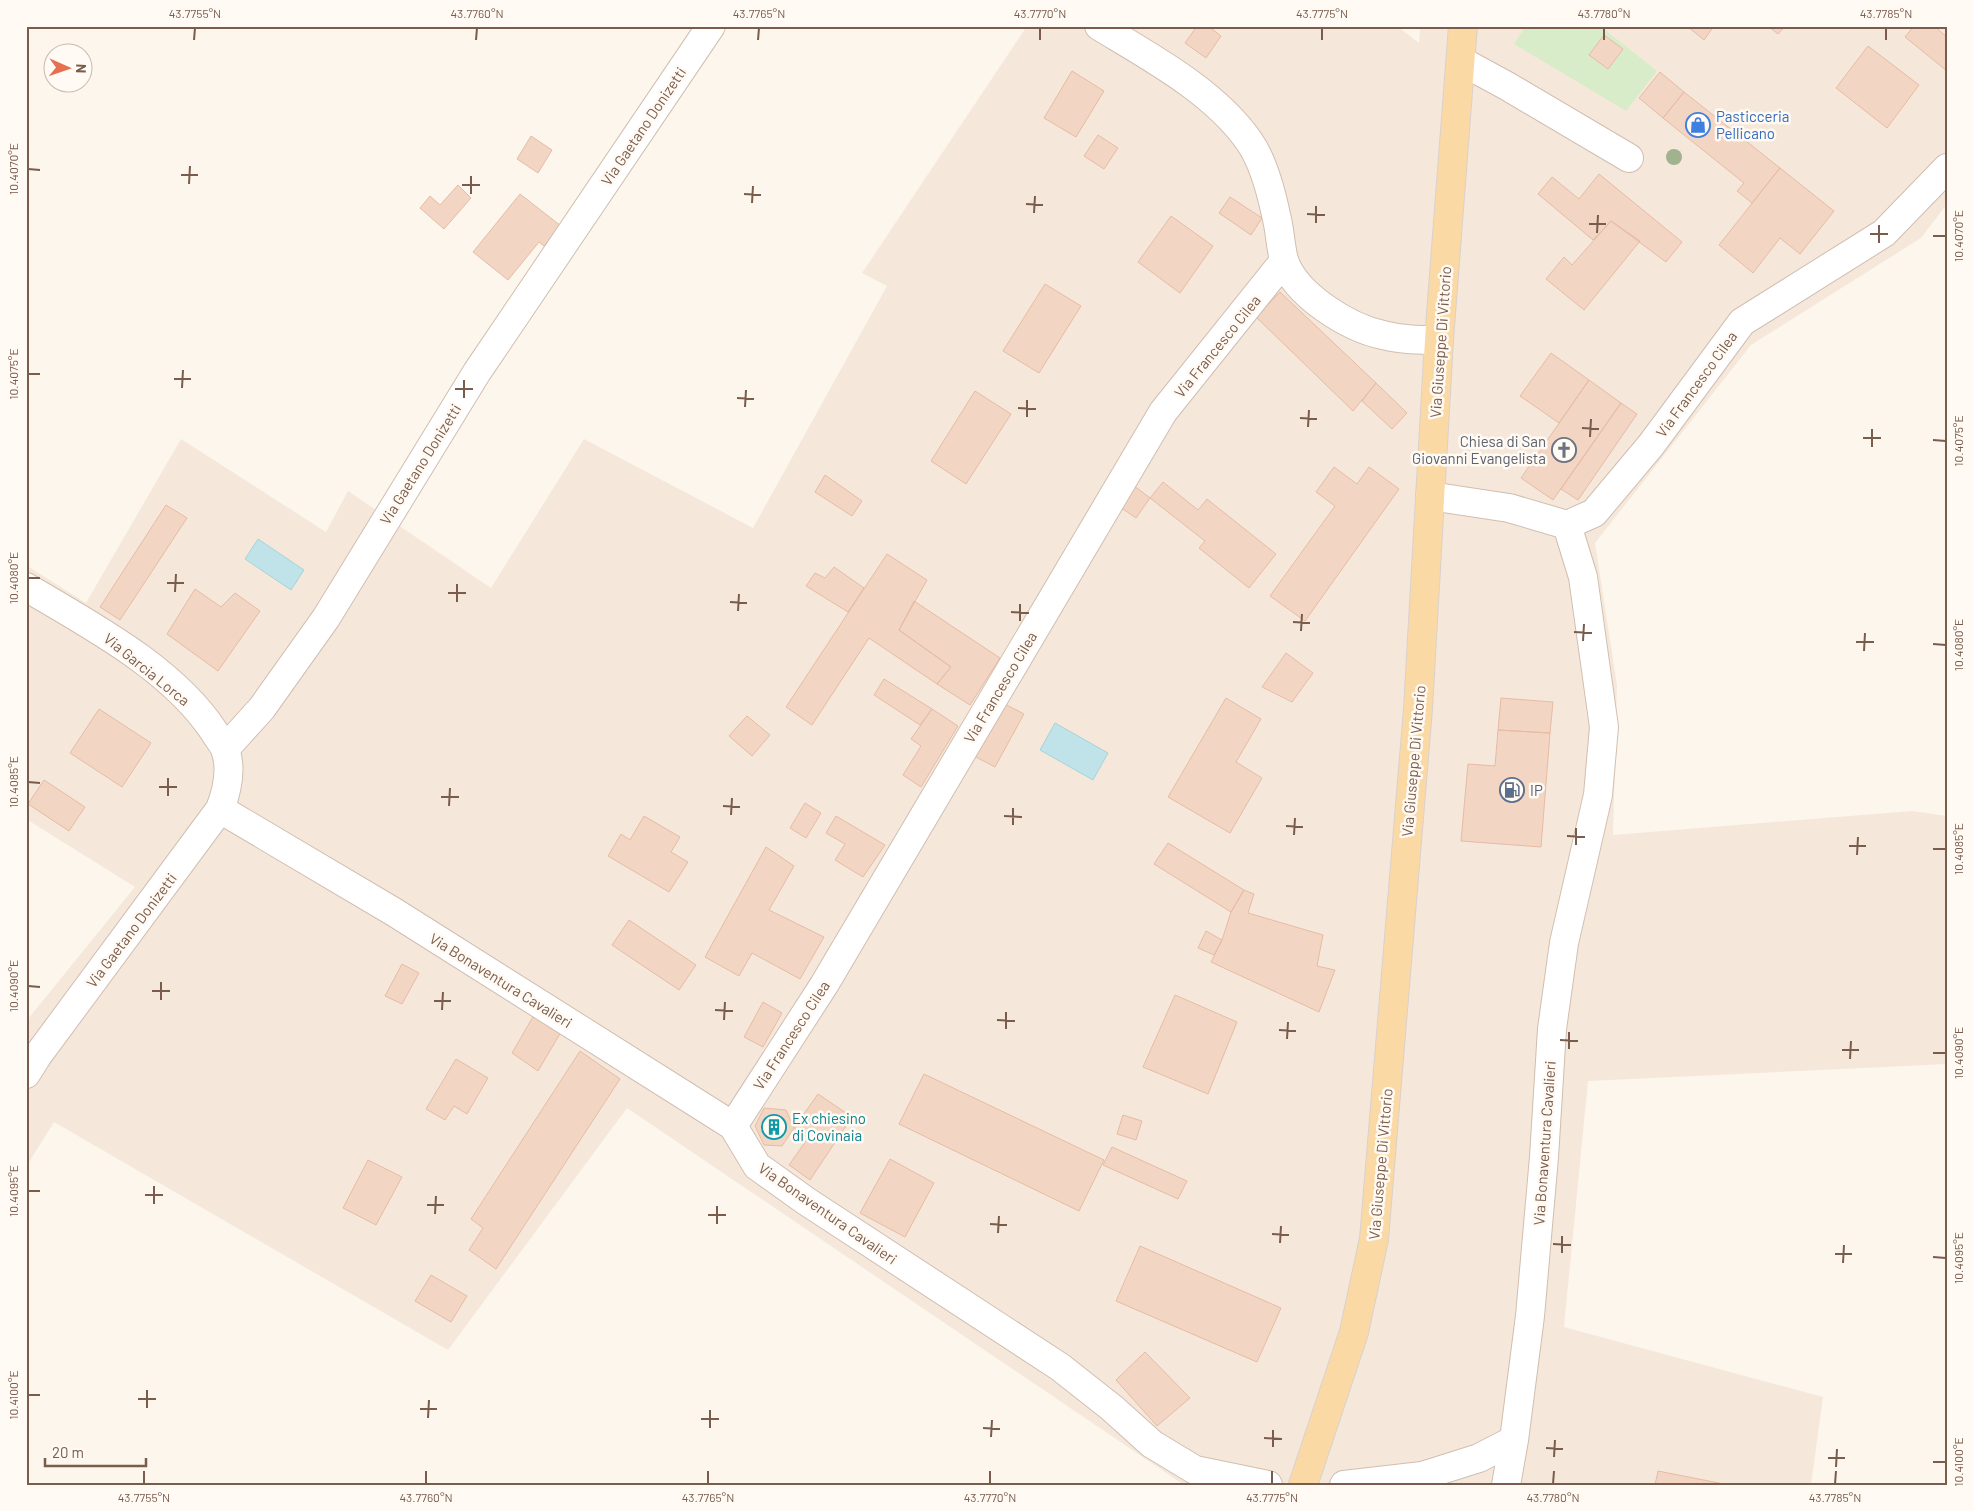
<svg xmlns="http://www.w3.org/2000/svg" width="1973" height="1511" viewBox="0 0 1973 1511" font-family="Barlow,sans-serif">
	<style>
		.residential { fill: #f5e8da }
		.green { fill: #d8ecc9 }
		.water { fill: #bfe3e8; stroke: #a5d3da }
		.building { fill: #f3d5c3; stroke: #e6bba3 }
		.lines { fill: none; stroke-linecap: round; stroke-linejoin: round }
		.minor-casing { stroke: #d1beb0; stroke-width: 30 }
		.major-casing { stroke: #dad1cd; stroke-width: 30 }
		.minor { stroke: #fff; stroke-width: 28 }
		.major { stroke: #fbd9a5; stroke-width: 28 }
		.tree { fill: #a0b28e }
		.ticks { fill: none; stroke: #7a5c4d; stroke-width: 2 }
		.labels { text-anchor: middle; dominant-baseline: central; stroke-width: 5; stroke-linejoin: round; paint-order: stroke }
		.shop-label { font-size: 15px; fill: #366cbe; stroke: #fffaf3; text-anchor: start }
		.street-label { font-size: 15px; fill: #7a5c4d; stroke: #fffaf3 }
		.worship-label { font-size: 15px; fill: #5b616d; stroke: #fffaf3; text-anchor: end }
		.service-label { font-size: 15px; fill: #4e5e75; stroke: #fffaf3; text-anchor: start }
		.culture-label { font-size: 15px; fill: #0d838f; stroke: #fffaf3; text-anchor: start }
		.neatline { fill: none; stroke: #7a5c4d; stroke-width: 2 }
		.ticks-label { font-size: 12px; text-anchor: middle; fill: #7a5c4d }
	</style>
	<rect width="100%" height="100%" fill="#fdf6ec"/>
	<path class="residential" d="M1027 26H1397L1419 43 1420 26H1947V204L1921 238 1751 345 1595 543 1617 685 1613 835 1912 811 1947 816V1064L1588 1081 1564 1327 1823 1397 1811 1485H1184L627 1108 448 1350 54 1122 26 1167V1018L28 1019 135 887 26 819V565L86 603 181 439 326 532 348 491 491 588 584 439 753 528 887 286 862 273Z"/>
	<path class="green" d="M1526 26H1600L1657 71 1626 111 1514 44Z"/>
	<path class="water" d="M258 539 304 570 291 590 245 559Z
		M1055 723 1108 753 1093 780 1040 750Z"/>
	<path class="building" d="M1197 26H1208L1221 36 1206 58 1185 43Z
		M1687 26H1714L1704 40Z
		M1768 26H1785L1778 34Z
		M1914 26H1934L1947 37V71L1905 37Z
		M1604 35 1623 49 1608 69 1589 55Z
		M1868 46 1919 85 1887 128 1836 88Z
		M1072 71 1104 91 1076 137 1044 118Z
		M1660 72 1684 92 1663 118 1639 98Z
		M1684 92 1780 168 1752 203 1737 191 1744 183 1663 118Z
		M1098 135 1118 148 1104 169 1084 156Z
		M531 136 552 150 538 173 517 159Z
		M1780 168 1834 211 1800 254 1780 238 1753 273 1719 245Z
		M1599 174 1682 242 1666 262 1611 221 1593 240 1538 194 1552 177 1579 199Z
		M458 185 471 198 444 229 420 208 430 196 440 205Z
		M520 194 561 226 544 246 539 242 508 280 473 252Z
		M1230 197 1262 218 1251 235 1219 213Z
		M1171 216 1213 246 1180 293 1138 262Z
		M1611 221 1640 241 1584 310 1546 279 1564 257 1572 265Z
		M1045 284 1081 306 1039 373 1003 351Z
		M1280 292 1376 383 1353 411 1256 317Z
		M1551 353 1589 380 1559 423 1520 396Z
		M1589 380 1621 403 1553 500 1521 478Z
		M1376 383 1407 413 1392 429 1362 401Z
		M975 391 1011 414 966 484 931 461Z
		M1621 403 1637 414 1578 500 1561 489Z
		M1334 467 1357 484 1369 467 1399 489 1305 621 1270 596 1335 506 1316 492Z
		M825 475 862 501 852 516 815 492Z
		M1163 482 1198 510 1207 499 1276 554 1249 588 1199 548 1205 541 1150 498Z
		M1133 485 1150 498 1136 518 1120 507Z
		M166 505 187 518 120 620 100 607Z
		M887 554 927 580 899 630 951 667 937 684 869 638 812 725 786 707Z
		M834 567 864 588 848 612 806 586 815 573 825 578Z
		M195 589 221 607 235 593 260 611 218 671 167 634Z
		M914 601 1000 658 970 705 937 684 951 667 899 630Z
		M1286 653 1313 673 1292 702 1262 687Z
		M884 679 932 709 920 725 874 695Z
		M1226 698 1261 719 1236 762 1262 778 1230 833 1168 797Z
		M1501 698 1553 702 1550 733 1498 730Z
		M1003 703 1024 714 995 767 974 756Z
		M99 709 151 743 122 787 70 753Z
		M932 709 958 726 921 787 903 775 921 746 911 739Z
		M747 716 770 735 752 756 729 736Z
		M1498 730 1550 733 1541 847 1461 841 1468 764 1495 766Z
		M44 780 85 807 69 831 28 804Z
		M805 803 821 813 806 838 790 828Z
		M644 816 680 837 671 852 688 862 669 892 608 856 621 834 630 840Z
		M836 816 885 845 863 877 835 860 845 844 826 833Z
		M1168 843 1244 890 1231 912 1154 864Z
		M766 847 794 866 769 910 824 937 800 979 752 953 739 976 705 957Z
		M1244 890 1254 894 1248 913 1323 935 1317 966 1335 970 1319 1012 1211 962 1222 940 1231 912Z
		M629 920 696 965 679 990 612 945Z
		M1206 931 1222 940 1214 955 1198 948Z
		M402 964 419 973 402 1004 385 996Z
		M1175 995 1237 1022 1208 1094 1143 1067Z
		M763 1002 782 1013 763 1047 744 1037Z
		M534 1015 561 1032 538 1071 512 1053Z
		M580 1051 620 1079 496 1269 469 1250 483 1228 471 1219Z
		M456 1059 488 1078 467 1114 454 1106 445 1120 426 1109Z
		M924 1074 1104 1160 1079 1211 899 1124Z
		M818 1094 852 1117 810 1180 789 1165 808 1138 794 1128Z
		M764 1108 786 1110 794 1128 782 1146 764 1145 755 1126Z
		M1123 1115 1142 1121 1136 1140 1117 1134Z
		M1112 1147 1187 1181 1178 1199 1103 1165Z
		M890 1159 934 1183 905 1237 860 1213Z
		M368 1160 402 1177 376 1225 343 1208Z
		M1140 1246 1281 1308 1257 1362 1116 1301Z
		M431 1275 467 1296 451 1322 415 1301Z
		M1145 1352 1190 1398 1157 1426 1116 1380Z
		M1658 1471 1724 1484 1655 1485Z"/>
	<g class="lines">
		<defs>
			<path id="minor" d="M1099 26C1150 57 1214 91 1249 141 1263 161 1271 191 1276 215 1280 229 1280 245 1284 260 1295 295 1349 328 1383 335 1402 340 1420 340 1439 340
				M1461 61 1507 86 1629 158
				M1430 496 1509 508 1567 525 1594 513 1651 445 1742 322 1884 233 1947 168
				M26 587C90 625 174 669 215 733 218 738 223 744 225 749 232 768 227 791 220 809L38 1055 26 1074
				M225 749 262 708 326 618 477 372 711 26
				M220 809 394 912 733 1126 757 1166 806 1201 1060 1367 1112 1408 1152 1444 1195 1470 1268 1485
				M733 1126 824 985 1163 412 1284 261
				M1514 1440 1530 1316 1544 1157 1552 1029 1564 943 1598 795 1604 727 1583 577 1567 525
				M1344 1485 1422 1476 1479 1458 1514 1440 1506 1485"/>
			<path id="major" d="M1303 1485 1354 1332 1374 1239 1418 709 1439 340 1463 26"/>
		</defs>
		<use href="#minor" class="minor-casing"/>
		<use href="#major" class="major-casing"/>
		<use href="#minor" class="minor"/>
		<use href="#major" class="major"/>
	</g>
	<circle class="tree" cx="1674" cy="157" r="8"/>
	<path class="ticks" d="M194 40 195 28M476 40 477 28M758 40 759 28M1040 40V28M1322 40V28M1604 40V28M1886 40V28M28 169 40 170M181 175H198M189 184 190 166M462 185H480M471 194V176M744 194 761 195M752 203 753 186M1026 204 1043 205M1034 213 1035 196M1307 214 1325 215M1316 223V206M1589 224H1606M1597 233 1598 215M1870 234H1888M1933 236H1946M1879 243V225M28 374H40M174 379H191M182 388 183 370M455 389H473M464 398V380M737 398 754 399M745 407 746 390M1018 408 1036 409M1027 417V400M1300 418 1317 419M1308 427 1309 410M1582 428 1599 429M1590 437 1591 419M1863 438H1881M1933 440 1946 441M1872 447V429M28 578H40M167 583H184M175 592 176 574M448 593H466M457 602V584M730 602 747 603M738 611 739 594M1011 612 1029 613M1020 621V604M1293 622 1310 623M1301 631 1302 614M1574 632 1592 633M1583 641 1584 624M1856 642H1874M1933 644 1946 645M1864 651 1865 633M28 782 40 783M159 787H177M168 796V778M441 797H459M449 806 450 788M723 806 740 807M731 815 732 798M1004 816 1022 817M1013 825V808M1286 826 1303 827M1294 835 1295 818M1567 836 1585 837M1576 845V828M1849 846H1866M1933 849H1946M1857 855 1858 837M28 986 40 987M152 991H170M161 1000V982M434 1001H451M442 1010 443 992M715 1010 733 1011M724 1020 725 1002M997 1020 1015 1021M1006 1029V1012M1279 1030 1296 1031M1287 1039 1288 1022M1560 1040 1578 1041M1569 1049V1032M1842 1050H1859M1933 1053H1946M1850 1059 1851 1041M28 1191H40M145 1195H163M154 1204V1186M427 1205H444M435 1214 436 1196M708 1215H726M717 1224V1206M990 1224 1007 1225M998 1233 999 1216M1272 1234 1289 1235M1280 1243 1281 1226M1553 1244 1571 1245M1562 1253V1236M1835 1254H1852M1933 1257 1946 1258M1843 1263 1844 1245M28 1395H40M138 1399H156M147 1408V1390M420 1409H437M428 1418 429 1400M701 1419H719M710 1428V1410M983 1428 1000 1429M991 1437 992 1420M1264 1438 1282 1439M1273 1447V1430M1546 1448 1563 1449M1554 1457 1555 1440M1828 1458H1845M1933 1462H1946M1836 1467 1837 1449M144 1484V1471M426 1484V1471M708 1484V1471M990 1484V1471M1272 1484V1471M1553 1484 1554 1471M1835 1484 1836 1471"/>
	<defs>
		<symbol id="shop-ring" viewBox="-11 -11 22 22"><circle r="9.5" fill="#fffaf3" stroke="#3f7fe0" stroke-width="1.5"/><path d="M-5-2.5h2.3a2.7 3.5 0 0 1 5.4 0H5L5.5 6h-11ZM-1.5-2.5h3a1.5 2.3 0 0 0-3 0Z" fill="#3f7fe0"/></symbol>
		<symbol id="church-ring" viewBox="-11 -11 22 22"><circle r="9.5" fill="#fffaf3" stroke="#6b7280" stroke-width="1.5"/><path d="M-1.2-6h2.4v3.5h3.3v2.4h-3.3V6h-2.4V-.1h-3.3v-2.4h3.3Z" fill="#6b7280"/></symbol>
		<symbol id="fuel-ring" viewBox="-11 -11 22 22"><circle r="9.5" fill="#fffaf3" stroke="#5c6f8a" stroke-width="1.5"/><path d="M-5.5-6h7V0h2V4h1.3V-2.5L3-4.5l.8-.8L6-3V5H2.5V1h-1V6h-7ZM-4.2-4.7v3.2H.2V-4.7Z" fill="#5c6f8a"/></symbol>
		<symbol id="building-ring" viewBox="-11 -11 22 22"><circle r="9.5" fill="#fffaf3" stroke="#0f9aa8" stroke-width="1.5"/><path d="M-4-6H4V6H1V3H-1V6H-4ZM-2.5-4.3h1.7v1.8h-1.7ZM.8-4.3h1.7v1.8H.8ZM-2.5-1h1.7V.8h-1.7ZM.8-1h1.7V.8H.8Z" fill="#0f9aa8"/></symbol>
	</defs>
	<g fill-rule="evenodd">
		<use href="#shop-ring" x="1684" y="111" width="28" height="28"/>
		<use href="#church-ring" x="1550" y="436" width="28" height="28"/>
		<use href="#fuel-ring" x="1498" y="776" width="28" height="28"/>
		<use href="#building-ring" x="760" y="1113" width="28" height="28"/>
	</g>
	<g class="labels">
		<g class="shop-label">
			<text x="1716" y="116">Pasticceria<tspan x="1716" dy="17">Pellicano</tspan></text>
		</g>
		<g class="street-label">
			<text transform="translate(643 126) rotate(-56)">Via Gaetano Donizetti</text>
			<text transform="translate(1440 342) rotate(-86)">Via Giuseppe Di Vittorio</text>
			<text transform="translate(1217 346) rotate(-51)">Via Francesco Cilea</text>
			<text transform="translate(1696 384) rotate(-54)">Via Francesco Cilea</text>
			<text transform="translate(420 464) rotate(-58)">Via Gaetano Donizetti</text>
			<text transform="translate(147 669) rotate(39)">Via Garcia Lorca</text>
			<text transform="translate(1000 687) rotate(-59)">Via Francesco Cilea</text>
			<text transform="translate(1413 761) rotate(-85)">Via Giuseppe Di Vittorio</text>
			<text transform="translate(131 930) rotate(-53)">Via Gaetano Donizetti</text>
			<text transform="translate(501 980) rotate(32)">Via Bonaventura Cavalieri</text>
			<text transform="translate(791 1035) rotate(-57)">Via Francesco Cilea</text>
			<text transform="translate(1544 1143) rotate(-86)">Via Bonaventura Cavalieri</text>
			<text transform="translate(1380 1164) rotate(-85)">Via Giuseppe Di Vittorio</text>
			<text transform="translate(828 1213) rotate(35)">Via Bonaventura Cavalieri</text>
		</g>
		<g class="worship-label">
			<text x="1546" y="441">Chiesa di San<tspan x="1546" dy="17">Giovanni Evangelista</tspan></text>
		</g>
		<g class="service-label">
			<text x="1530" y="790">IP</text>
		</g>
		<g class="culture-label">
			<text x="792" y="1118">Ex chiesino<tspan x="792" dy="17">di Covinaia</tspan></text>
		</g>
	</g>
	<rect width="1973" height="1511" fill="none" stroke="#fffaf3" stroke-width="55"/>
	<g transform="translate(68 68) rotate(92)"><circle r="24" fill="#fffaf3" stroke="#cabbb1"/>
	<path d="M0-4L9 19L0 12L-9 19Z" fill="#e76f51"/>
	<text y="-8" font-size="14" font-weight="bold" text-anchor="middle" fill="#7a5c4d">N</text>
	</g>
	<path d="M45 1458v8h101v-8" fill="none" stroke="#7a5c4d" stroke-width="2.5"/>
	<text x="52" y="1458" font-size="15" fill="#7a5c4d" stroke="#fffaf3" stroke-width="4" paint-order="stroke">20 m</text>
	<rect x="28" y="28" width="1918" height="1456" class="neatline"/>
	<g class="ticks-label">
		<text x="195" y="18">43.7755°N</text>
		<text x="477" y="18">43.7760°N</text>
		<text x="759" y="18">43.7765°N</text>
		<text x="1040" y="18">43.7770°N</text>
		<text x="1322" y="18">43.7775°N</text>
		<text x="1604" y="18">43.7780°N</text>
		<text x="1886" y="18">43.7785°N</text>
		<text transform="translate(14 169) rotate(-90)" y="4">10.4070°E</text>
		<text transform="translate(1959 236) rotate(-90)" y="4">10.4070°E</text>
		<text transform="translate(14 374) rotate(-90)" y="4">10.4075°E</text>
		<text transform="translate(1959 441) rotate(-90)" y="4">10.4075°E</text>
		<text transform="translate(14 578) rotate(-90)" y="4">10.4080°E</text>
		<text transform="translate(1959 645) rotate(-90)" y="4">10.4080°E</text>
		<text transform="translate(14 782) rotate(-90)" y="4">10.4085°E</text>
		<text transform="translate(1959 849) rotate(-90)" y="4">10.4085°E</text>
		<text transform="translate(14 986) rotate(-90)" y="4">10.4090°E</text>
		<text transform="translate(1959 1053) rotate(-90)" y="4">10.4090°E</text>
		<text transform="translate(14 1191) rotate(-90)" y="4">10.4095°E</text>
		<text transform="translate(1959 1258) rotate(-90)" y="4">10.4095°E</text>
		<text transform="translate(14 1395) rotate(-90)" y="4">10.4100°E</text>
		<text transform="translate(1959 1462) rotate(-90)" y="4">10.4100°E</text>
		<text x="144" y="1502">43.7755°N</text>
		<text x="426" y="1502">43.7760°N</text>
		<text x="708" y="1502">43.7765°N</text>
		<text x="990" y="1502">43.7770°N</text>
		<text x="1272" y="1502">43.7775°N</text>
		<text x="1553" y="1502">43.7780°N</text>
		<text x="1835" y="1502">43.7785°N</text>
	</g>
</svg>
